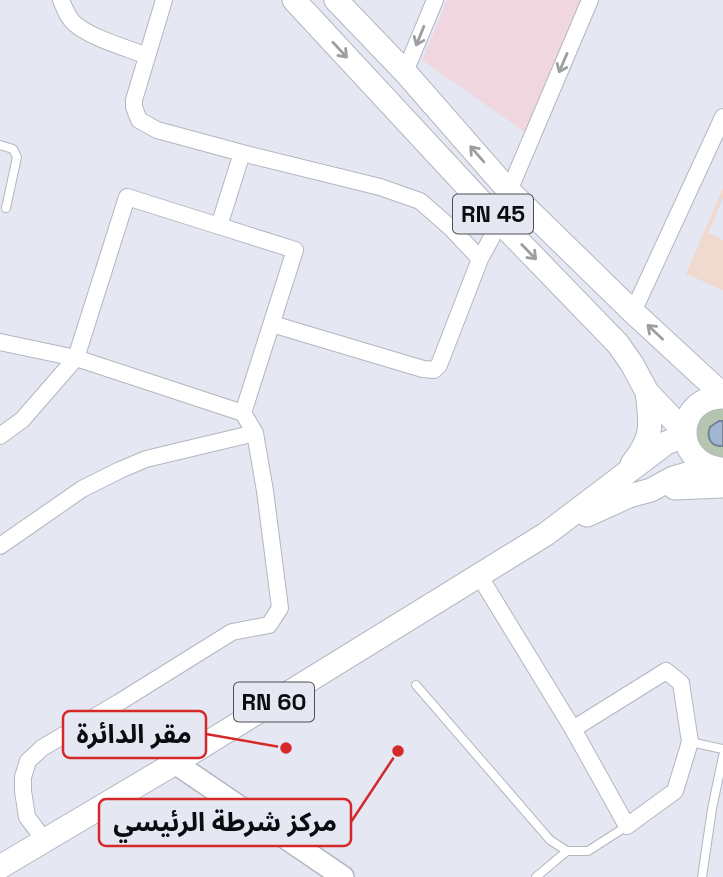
<svg xmlns="http://www.w3.org/2000/svg" width="723" height="877" viewBox="0 0 723 877" font-family="'Space Grotesk','Noto Sans Arabic',sans-serif">
	<style>
		.commercial { fill: #f0d9ce }
		.education { fill: #f0d7df }
		.green { fill: #b6c5af }
		.water { fill: #a0b7d4; stroke: #738499; stroke-width: 2 }
		.lines { fill: none; stroke-linecap: round; stroke-linejoin: round }
		.lane-casing { stroke: #b3b6bf; stroke-width: 10 }
		.street-casing { stroke: #b3b6bf; stroke-width: 18 }
		.secondary-casing { stroke: #b3b6bf; stroke-width: 24 }
		.primary-casing { stroke: #b3b6bf; stroke-width: 25 }
		.lane { stroke: #fff; stroke-width: 8 }
		.street { stroke: #fff; stroke-width: 16 }
		.secondary { stroke: #fff; stroke-width: 21 }
		.primary { stroke: #fff; stroke-width: 23 }
		.oneway { stroke: #9d9e9f }
		.labels { text-anchor: middle; dominant-baseline: central; stroke-width: 5; stroke-linejoin: round; paint-order: stroke }
		.shield { fill: #e5e8f2; stroke: #4c4e53; stroke-width: 2 }
		.shield-label { font-size: 23px; font-weight: bold; fill: #0b0c0f }
		.leader { fill: none; stroke: #d62828; stroke-width: 2.5 }
		.callout-dot { fill: #d62828; stroke: #e5e8f2; stroke-width: 2.5 }
		.callout { fill: #e5e8f2; stroke: #d62828; stroke-width: 2.5 }
		.callout-label { font-size: 26px; text-anchor: middle; font-weight: bold; fill: #0b0c0f }
	</style>
	<rect width="100%" height="100%" fill="#e5e8f2"/>
	<path class="commercial" d="M723 188V198L708 233 723 240V290L686 274Z"/>
	<path class="education" d="M447 0H582L526 133 422 60Z"/>
	<path class="green" d="M723 408V459L704 453C701 448 697 442 696 437 691 419 709 410 723 408Z"/>
	<path class="water" d="M719 421H723V446C711 447 706 438 710 427Z"/>
	<g class="lines">
		<defs>
			<path id="lane" d="M0 145 13 149 17 157 6 208
				M416 685 550 840 567 851H588L627 826
				M690 742 723 749
				M536 877 567 851
				M702 877 712 809 723 756"/>
			<path id="street" d="M61 0C65 9 68 18 75 24 91 38 127 48 147 56
				M164 0 134 100V107L139 120 157 130 242 153 380 187 420 201 452 229 480 259
				M405 72 435 0
				M509 191 590 0
				M219 226 295 250 243 413
				M633 312 723 117
				M272 324 423 369 434 370 439 365 480 259 500 222
				M0 342 76 358 243 413 255 433 265 491 280 608 269 625 232 632 118 703 42 748 28 761 23 777V791L27 817 46 842
				M0 436 22 420 76 358 127 197 219 226 242 153
				M0 546 82 489 120 470 146 459 255 433
				M480 577 573 729 627 826 675 791 690 742 681 683 666 671 573 729"/>
			<path id="secondary" d="M175 763 343 877"/>
			<path id="primary" d="M294 0 500 222 618 344 632 364 647 392 685 432
				M336 0 405 72 509 191 633 312 723 395
				M632 464C654 437 651 424 647 392
				M720 469C671 462 675 397 723 397
				M675 488 723 486
				M587 515 629 496 651 490 673 478 711 467
				M0 867 175 763 546 534 666 443 684 436"/>
		</defs>
		<use href="#lane" class="lane-casing"/>
		<use href="#street" class="street-casing"/>
		<use href="#secondary" class="secondary-casing"/>
		<use href="#primary" class="primary-casing"/>
		<use href="#lane" class="lane"/>
		<use href="#street" class="street"/>
		<use href="#secondary" class="secondary"/>
		<use href="#primary" class="primary"/>
	</g>
	<defs><path id="oneway-shaft" d="M-6 0H5M1.5-3L5.5 0L1.5 3" fill="none" stroke-width="1.6" stroke-linecap="round" stroke-linejoin="round" transform="scale(1.75)"/></defs>
	<g class="oneway">
		<use href="#oneway-shaft" transform="translate(420 36) rotate(112)"/>
		<use href="#oneway-shaft" transform="translate(340 50) rotate(47)"/>
		<use href="#oneway-shaft" transform="translate(563 63) rotate(113)"/>
		<use href="#oneway-shaft" transform="translate(477 154) rotate(-131)"/>
		<use href="#oneway-shaft" transform="translate(529 252) rotate(46)"/>
		<use href="#oneway-shaft" transform="translate(655 332) rotate(-137)"/>
	</g>
	<g class="labels">
		<g class="shield">
			<rect x="453" y="194.5" width="80" height="39" rx="5"/>
			<rect x="234" y="682.5" width="80" height="39" rx="5"/>
		</g>
		<g class="shield-label">
			<text x="493" y="214">RN 45</text>
			<text x="274" y="702">RN 60</text>
		</g>
	</g>
	<path class="leader" d="M286 748L206 734M398 751L351 822"/>
	<g class="callout-dot">
		<circle cx="286" cy="748" r="7"/>
		<circle cx="398" cy="751" r="7"/>
	</g>
	<g class="callout">
		<rect x="63" y="711" width="143" height="47" rx="7"/>
		<rect x="99" y="799" width="252" height="47" rx="7"/>
	</g>
	<g class="callout-label">
		<text x="134" y="743">مقر الدائرة</text>
		<text x="225" y="831">مركز شرطة الرئيسي</text>
	</g>
</svg>
